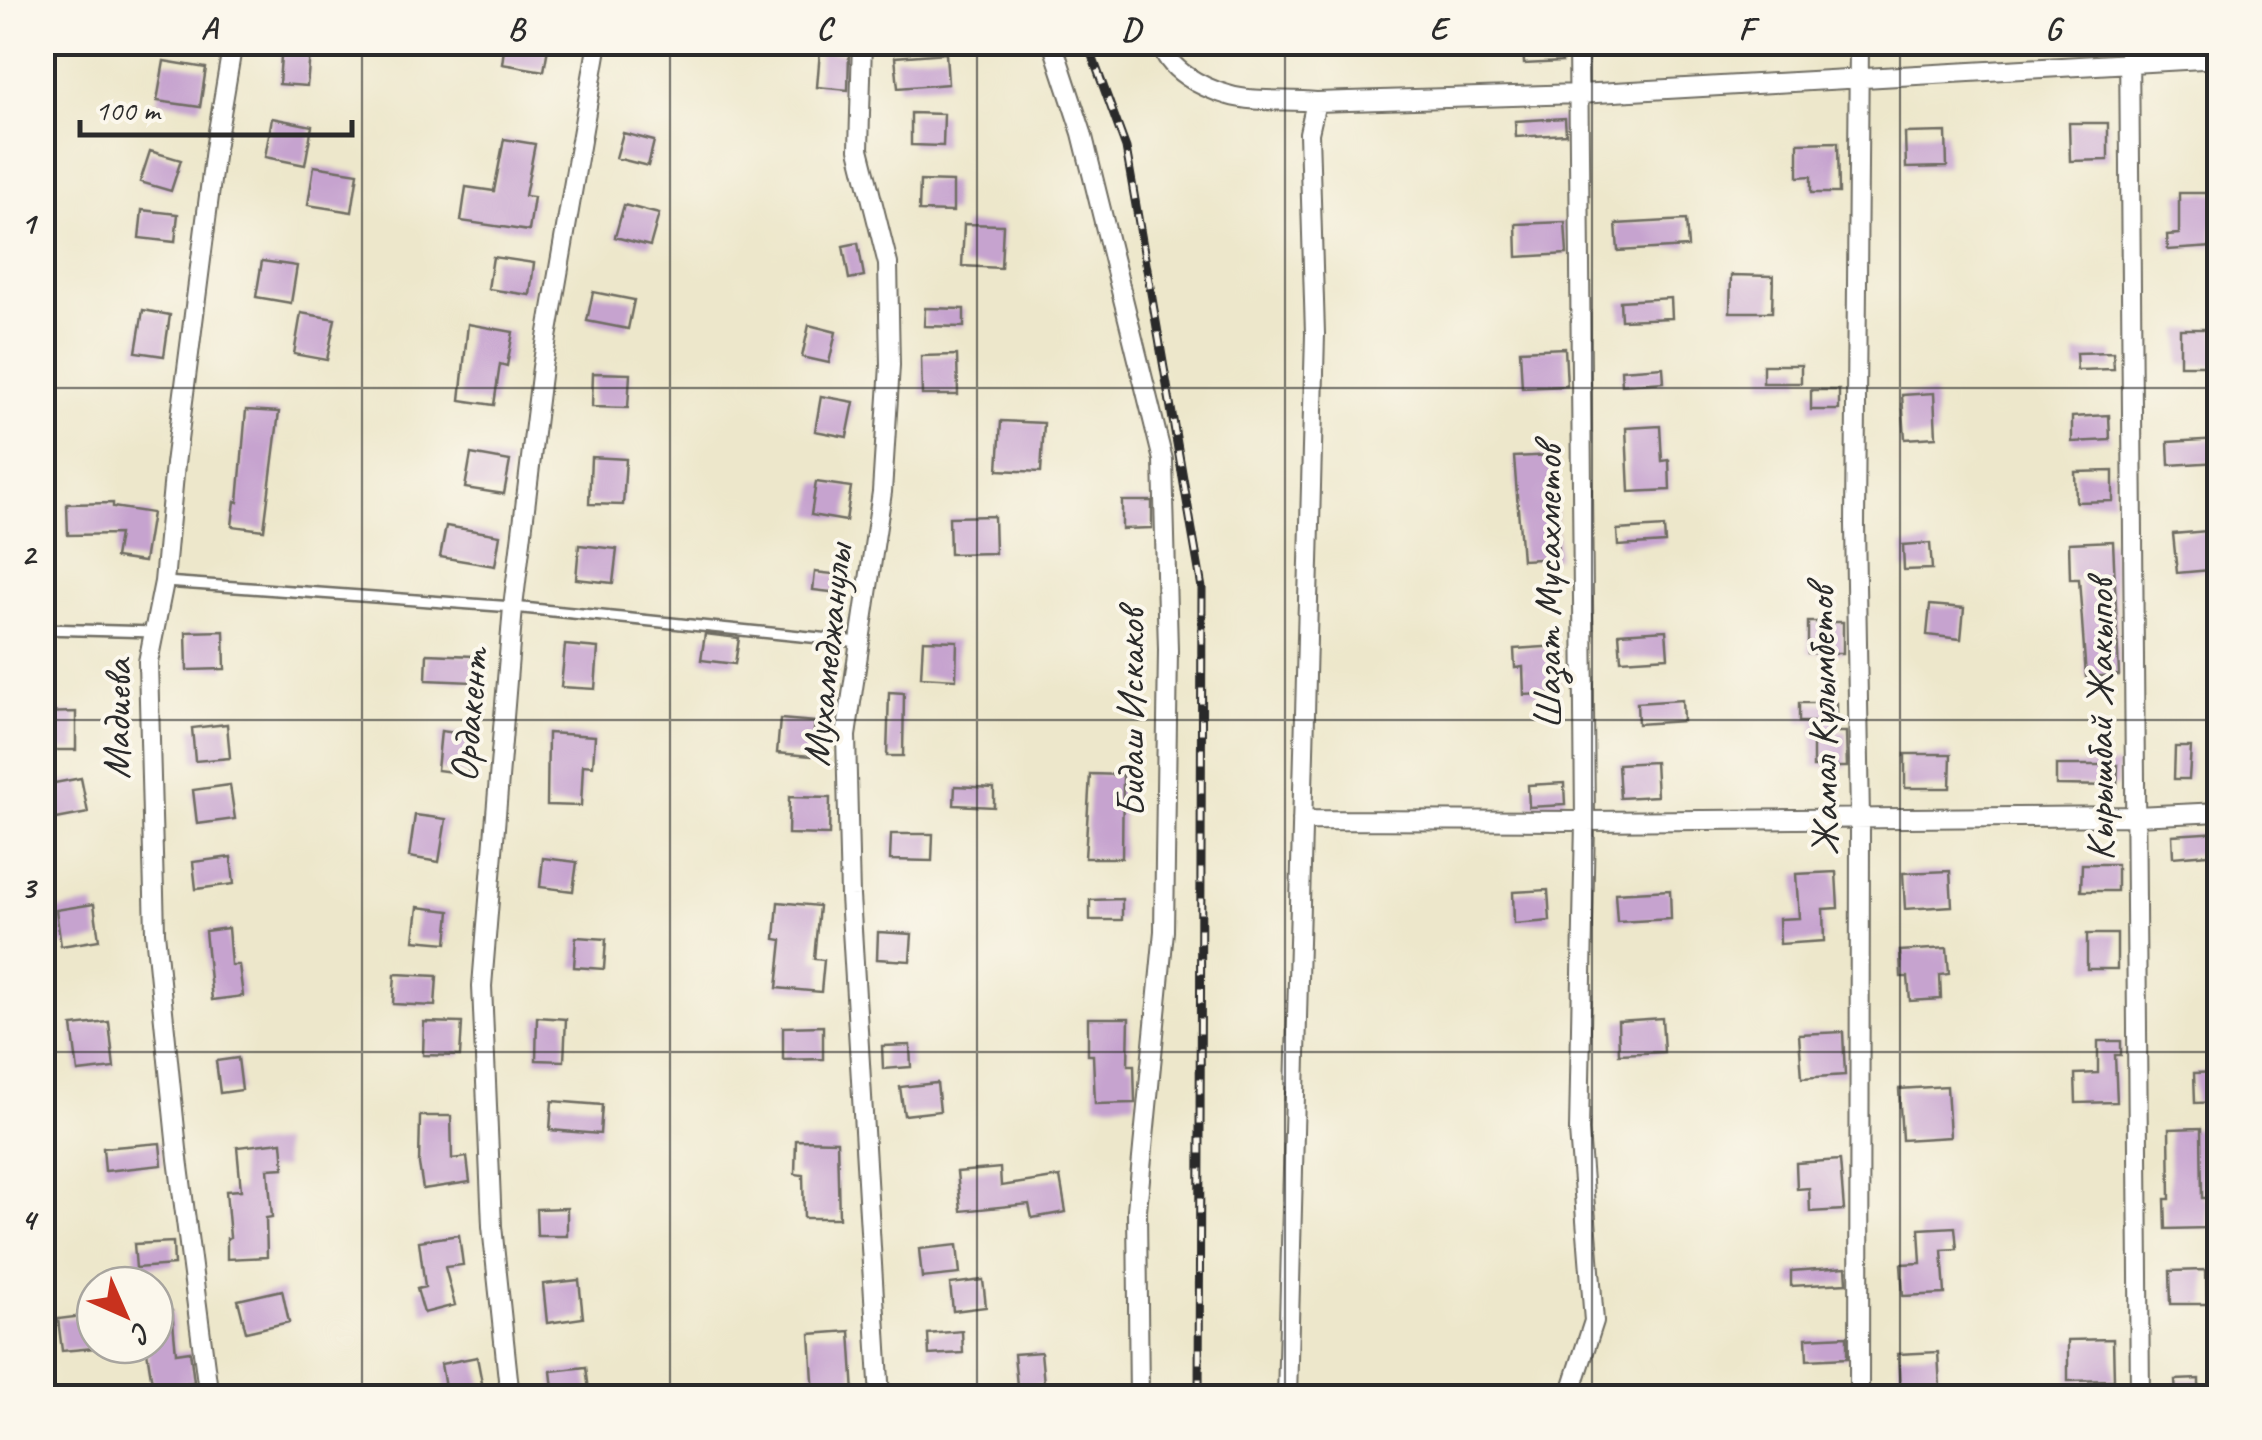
<svg xmlns="http://www.w3.org/2000/svg" width="2262" height="1440" viewBox="0 0 2262 1440" font-family="Caveat,sans-serif">
	<style>
		.building { fill: #c6a3cf }
		.lines { fill: none; stroke-linecap: round; stroke-linejoin: round }
		.service-casing { stroke: #6f6d63; stroke-width: 14 }
		.minor-casing { stroke: #6f6d63; stroke-width: 22 }
		.service { stroke: #fff; stroke-width: 9 }
		.minor { stroke: #fff; stroke-width: 18 }
		.rail-casing { stroke: #2b2b2b; stroke-width: 9 }
		.rail { stroke: #fbf7ec; stroke-width: 5; stroke-dasharray: 15; stroke-linecap: butt }
		.grid { fill: none; stroke: #2b2b2b; stroke-width: 2.5; stroke-opacity: 0.55 }
		.labels { text-anchor: middle; dominant-baseline: central; stroke-width: 8; stroke-linejoin: round; paint-order: stroke }
		.street-label { font-size: 40px; fill: #2b2b2b; stroke: #fbf7ec }
		.neatline { fill: none; stroke: #2b2b2b; stroke-width: 4 }
		.grid-label { font-size: 32px; text-anchor: middle; font-weight: bold; fill: #2b2b2b }
	</style>
	<rect width="100%" height="100%" fill="#fbf7ec"/>
	<filter id="ink" filterUnits="userSpaceOnUse"><feTurbulence type="fractalNoise" baseFrequency=".01" numOctaves="2"/><feDisplacementMap in="SourceGraphic" scale="20" xChannelSelector="R" yChannelSelector="G"/><feConvolveMatrix kernelMatrix="1 2 1 2 8 2 1 2 1" color-interpolation-filters="sRGB"/></filter>
	<filter id="wash" filterUnits="userSpaceOnUse"><feTurbulence type="fractalNoise" baseFrequency=".0048" numOctaves="4" result="noise"/><feDisplacementMap in="SourceGraphic" scale="40" xChannelSelector="R" yChannelSelector="G"/><feGaussianBlur stdDeviation="2.25" result="paint"/><feColorMatrix in="noise" values="0 0 0 0 0 0 0 0 0 0 0 0 0 0 0 0 0 1.4 0 .05"/><feComposite in="paint" operator="in"/></filter>
	<g filter="url(#wash)">
		<rect width="100%" height="100%" fill="#ede7cb"/>
		<g id="blocks">
			<path class="building" d="M282 42H311L307 86 279 84Z
				M505 42 548 48 544 71 502 64Z
				M1523 42H1561L1562 62 1524 64Z
				M820 51 849 54 848 90 817 87Z
				M946 53 948 84 898 88 895 57Z
				M164 61 206 68 200 107 157 101Z
				M911 113 944 114 943 146 911 145Z
				M272 118 312 126 305 165 265 157Z
				M1565 118 1566 134 1516 137 1515 121Z
				M2069 123H2108V160L2070 161Z
				M1946 132 1947 167 1906 168 1905 133Z
				M623 133 654 141 648 166 616 158Z
				M504 139 535 144 525 196 534 197 529 231 461 221 466 187 494 191Z
				M1838 142 1839 193H1811V176L1798 177V143Z
				M150 151 181 160 171 191 140 182Z
				M314 166 358 173 352 212 308 205Z
				M920 181 953 182V212L919 211Z
				M2179 193H2220V226H2212L2213 247 2168 250 2167 235 2179 234Z
				M624 205 659 214 650 246 615 237Z
				M142 210 178 214 175 242 139 238Z
				M1686 220 1688 247 1618 251 1616 224Z
				M1565 222 1567 254 1517 257 1516 224Z
				M964 224 1003 225 1001 268 962 266Z
				M858 243 864 276 849 279 843 246Z
				M493 257 534 263 530 295 488 289Z
				M262 261 297 266 291 303 256 297Z
				M1731 275 1773 276 1772 312H1730Z
				M593 292 634 300 628 329 587 321Z
				M1671 298 1672 318 1621 320 1620 301Z
				M925 308 964 309V327L924 326Z
				M143 310 170 315 164 356 136 352Z
				M301 313 335 319 327 360 294 354Z
				M468 324 513 332 507 366 500 364 494 405 460 400Z
				M809 325 836 332 829 363 802 357Z
				M2180 329H2216V365H2180Z
				M1565 348 1567 386 1522 388 1520 350Z
				M2113 352 2114 369 2077 370 2076 353Z
				M957 355 958 395H922L921 356Z
				M1763 365H1801V383H1763Z
				M1663 367 1664 382 1622 385 1621 370Z
				M593 373 630 374 628 408 592 407Z
				M1811 390H1839V410H1811Z
				M1934 393 1936 437 1905 439 1902 395Z
				M821 396 854 402 847 437 815 431Z
				M246 410 279 412 264 530 232 526 235 501 238 502Z
				M2109 415 2110 440 2072 442V417Z
				M1001 421 1044 423 1041 472 998 470Z
				M1660 426 1662 461 1669 460 1670 490 1629 492 1626 428Z
				M2220 439V462L2169 465 2168 442Z
				M471 454 510 461 504 494 465 488Z
				M1553 455 1558 558 1522 560 1514 457Z
				M591 457 626 459 623 505 589 504Z
				M2113 471V501L2076 502 2075 472Z
				M816 482 851 487 846 521 811 515Z
				M1122 501H1152V528L1122 529Z
				M113 503V507L152 513 144 562 115 558 119 534 68 535 67 504Z
				M994 516 995 553 950 554 949 517Z
				M446 526 500 535 495 566 440 557Z
				M1664 527 1665 543 1618 546 1617 530Z
				M2207 531 2210 570 2177 573 2173 534Z
				M2113 541 2119 675 2086 677 2079 579H2070L2069 543Z
				M1930 543 1932 569 1904 570 1903 545Z
				M579 545 617 549 613 583 576 579Z
				M815 572 842 575 840 593 813 590Z
				M1930 605 1964 608 1961 639 1927 635Z
				M1808 622H1843V653H1808Z
				M1666 630 1668 657 1621 660 1619 633Z
				M224 631 225 669 187 670 186 632Z
				M705 634 739 638 735 664 701 660Z
				M923 640 957 641 956 679 921 677Z
				M565 645 598 648 595 689 561 687Z
				M1559 646 1560 693 1524 695 1523 667 1515 668 1514 649Z
				M427 654 474 656 473 682 426 680Z
				M889 692 904 693 903 756H887Z
				M1682 700 1683 721 1638 724 1637 703Z
				M1799 703H1836V732H1846L1847 767H1813V722H1799Z
				M76 712V750H42V713Z
				M780 719 815 722 811 756 777 753Z
				M227 724 230 758 195 761 192 728Z
				M441 731 472 735 468 774 437 770Z
				M548 733 595 736 593 766 583 765 581 806 547 805Z
				M2175 747H2191L2189 779H2174Z
				M1905 754H1951L1950 788H1905Z
				M1655 762 1657 796 1620 798 1618 764Z
				M2056 765H2118L2117 786 2056 785Z
				M1090 774 1123 775 1122 858H1085Z
				M81 778 88 813 51 820 44 785Z
				M1564 783 1565 805 1529 807 1528 785Z
				M230 785 235 819 197 824 193 790Z
				M955 786 994 788V807L954 805Z
				M789 797 830 798 829 835 788 834Z
				M415 815 446 819 439 862 409 857Z
				M2220 832V853L2173 857 2172 835Z
				M891 834H933L932 861 890 860Z
				M231 857 234 884 196 889 193 862Z
				M543 858 577 862 573 891 540 887Z
				M2082 864H2117V891H2081Z
				M1950 871 1952 906 1905 909 1903 873Z
				M1836 872 1838 908 1823 909 1824 941 1780 944 1779 919 1799 918 1796 874Z
				M1548 890 1550 921 1514 924 1513 892Z
				M1670 890 1671 919 1617 922 1615 893Z
				M1122 899V920H1090V900Z
				M778 902 819 906 814 959 824 960 821 992 777 988 782 940 775 939Z
				M94 904 99 940 61 946 56 910Z
				M418 907 450 911 447 943 414 940Z
				M228 928 231 965H239L243 996 212 1000 205 931Z
				M878 932 912 934 910 961 877 959Z
				M2087 934H2117V969H2087Z
				M576 937 606 939 604 969 574 967Z
				M1947 948 1949 974 1940 975 1941 999 1910 1001 1908 977H1901L1900 951Z
				M395 974 437 976 435 1006 393 1004Z
				M537 1017 566 1019 564 1061 536 1060Z
				M1088 1018H1129L1128 1065H1134L1135 1103 1095 1104 1093 1055H1088Z
				M1662 1018 1664 1052 1619 1054 1618 1021Z
				M109 1022 114 1068 78 1072 72 1026Z
				M424 1022 462 1023 460 1056 423 1055Z
				M823 1026V1059L783 1060V1027Z
				M1843 1032 1845 1075 1802 1078 1799 1034Z
				M2098 1041H2121V1055H2115L2117 1102 2076 1103 2075 1074 2098 1073Z
				M910 1045 911 1067 883 1069 882 1046Z
				M238 1058 242 1090 220 1093 216 1061Z
				M2220 1072V1102L2195 1103 2194 1073Z
				M937 1083 940 1111 904 1115 900 1087Z
				M1947 1086 1950 1137 1902 1140 1899 1089Z
				M552 1101 602 1105 600 1134 550 1130Z
				M420 1116H451L452 1159 467 1157 470 1182 423 1189 419 1164Z
				M2201 1128 2202 1198H2207L2208 1228 2166 1229 2165 1199H2170L2169 1129Z
				M796 1140 837 1141 839 1218H804L803 1175 795 1174Z
				M282 1142 284 1168 268 1169 272 1217 266 1218 267 1257 227 1259V1238L230 1237 226 1191 241 1190 237 1147Z
				M160 1143 162 1165 105 1171 103 1148Z
				M1840 1160 1844 1210 1810 1212 1809 1188 1797 1189 1796 1163Z
				M1000 1168 1001 1186 1060 1177 1066 1212 1032 1218 1029 1204 961 1211 957 1172Z
				M567 1208V1236H537L536 1209Z
				M1955 1227 1957 1249 1942 1250 1945 1294 1903 1296 1901 1264 1921 1263 1919 1229Z
				M459 1235 463 1265 445 1267 455 1305 424 1313 417 1289 425 1287 419 1241Z
				M173 1242 174 1265 136 1268 134 1244Z
				M957 1245 960 1274 922 1278 919 1249Z
				M1846 1267 1847 1283 1791 1286V1271Z
				M2206 1270 2207 1304H2171L2170 1271Z
				M579 1280 583 1318 547 1323 543 1284Z
				M983 1280 986 1307 953 1311 950 1284Z
				M282 1290 289 1322 246 1332 238 1300Z
				M172 1311 176 1353 190 1351 194 1382 153 1389 146 1345H155V1312Z
				M91 1315 94 1348 62 1351 58 1319Z
				M850 1331 854 1394 814 1396 810 1334Z
				M962 1331 963 1353 929 1355 928 1334Z
				M1847 1336V1358L1807 1360 1806 1338Z
				M2113 1339 2114 1380 2068 1381V1340Z
				M1041 1352 1044 1384 1017 1386 1014 1354Z
				M1938 1352 1940 1388 1900 1390 1898 1354Z
				M477 1357 483 1388 446 1394 441 1364Z
				M586 1367 590 1398H554L551 1371Z
				M2199 1379V1393L2176 1394 2175 1380Z"/>
		</g>
	</g>
	<g filter="url(#ink)">
		<use href="#blocks" fill-opacity="0" stroke="#6f6d63" stroke-width="2.5"/>
		<g class="lines">
			<defs>
				<path id="service" d="M165 582 513 607 860 642
					M42 629 155 632"/>
				<path id="minor" d="M862 42 859 149 888 264 890 365 882 492 846 736 850 896 880 1398
					M1052 42 1082 133 1163 460 1168 650 1164 931 1137 1210 1139 1398
					M1161 42C1166 70 1203 88 1228 95 1254 103 1288 99 1316 102L1309 133 1315 334 1287 1398
					M1859 42 1855 525 1860 819 1859 1398
					M2129 42 2140 1398
					M1316 102 1579 94 2220 58
					M1302 820 1585 821 2136 816 2220 812
					M209 1398 178 1159 155 932 148 662 164 582 175 464 215 149 233 42
					M510 1398 492 1226 482 986 513 607 542 367 598 42
					M1569 1398 1594 1321 1579 1131 1585 821 1578 42"/>
			</defs>
			<use href="#service" class="service-casing"/>
			<use href="#minor" class="minor-casing"/>
			<use href="#service" class="service"/>
			<use href="#minor" class="minor"/>
			<defs>
				<path id="rail" d="M1087 42 1126 148 1202 588 1199 1398"/>
			</defs>
			<use href="#rail" class="rail-casing"/>
			<use href="#rail" class="rail"/>
		</g>
	</g>
	<path class="grid" d="M362 42V1398M670 42V1398M977 42V1398M1285 42V1398M1592 42V1398M1900 42V1398M42 388H2220M42 720H2220M42 1052H2220"/>
	<g class="labels">
		<g class="street-label">
			<text transform="translate(1548 587) rotate(-90)">Шазат Мусахметов</text>
			<text transform="translate(827 655) rotate(-84)">Мухамеджанулы</text>
			<text transform="translate(1131 713) rotate(-90)">Бидаш Искаков</text>
			<text transform="translate(469 715) rotate(-85)">Ордакент</text>
			<text transform="translate(117 719) rotate(-89)">Мадиева</text>
			<text transform="translate(2100 720) rotate(-90)">Кырышбай Жакыпов</text>
			<text transform="translate(1823 721) rotate(-91)">Жамал Кулымбетов</text>
		</g>
	</g>
	<rect width="2262" height="1440" fill="none" stroke="#fbf7ec" stroke-width="110"/>
	<g transform="translate(125 1315) rotate(135)"><circle r="48" fill="#fbf7ec" stroke="#a8a59f" stroke-width="2.5"/>
	<path d="M0-8L18 38L0 25L-18 38Z" fill="#c8321e"/>
	<text y="-15" font-size="28" font-weight="bold" text-anchor="middle" fill="#2b2b2b">С</text>
	</g>
	<path d="M80 120v15h272v-15" fill="none" stroke="#2b2b2b" stroke-width="5"/>
	<text x="95" y="120" font-size="30" fill="#2b2b2b" stroke="#fbf7ec" stroke-width="8" paint-order="stroke">100 m</text>
	<rect x="55" y="55" width="2152" height="1330" class="neatline"/>
	<g class="grid-label">
		<text x="209" y="39">A</text>
		<text x="516" y="39">B</text>
		<text x="824" y="39">C</text>
		<text x="1131" y="39">D</text>
		<text x="1438" y="39">E</text>
		<text x="1746" y="39">F</text>
		<text x="2053" y="39">G</text>
		<text x="28" y="233">1</text>
		<text x="28" y="565">2</text>
		<text x="28" y="898">3</text>
		<text x="28" y="1230">4</text>
	</g>
</svg>
